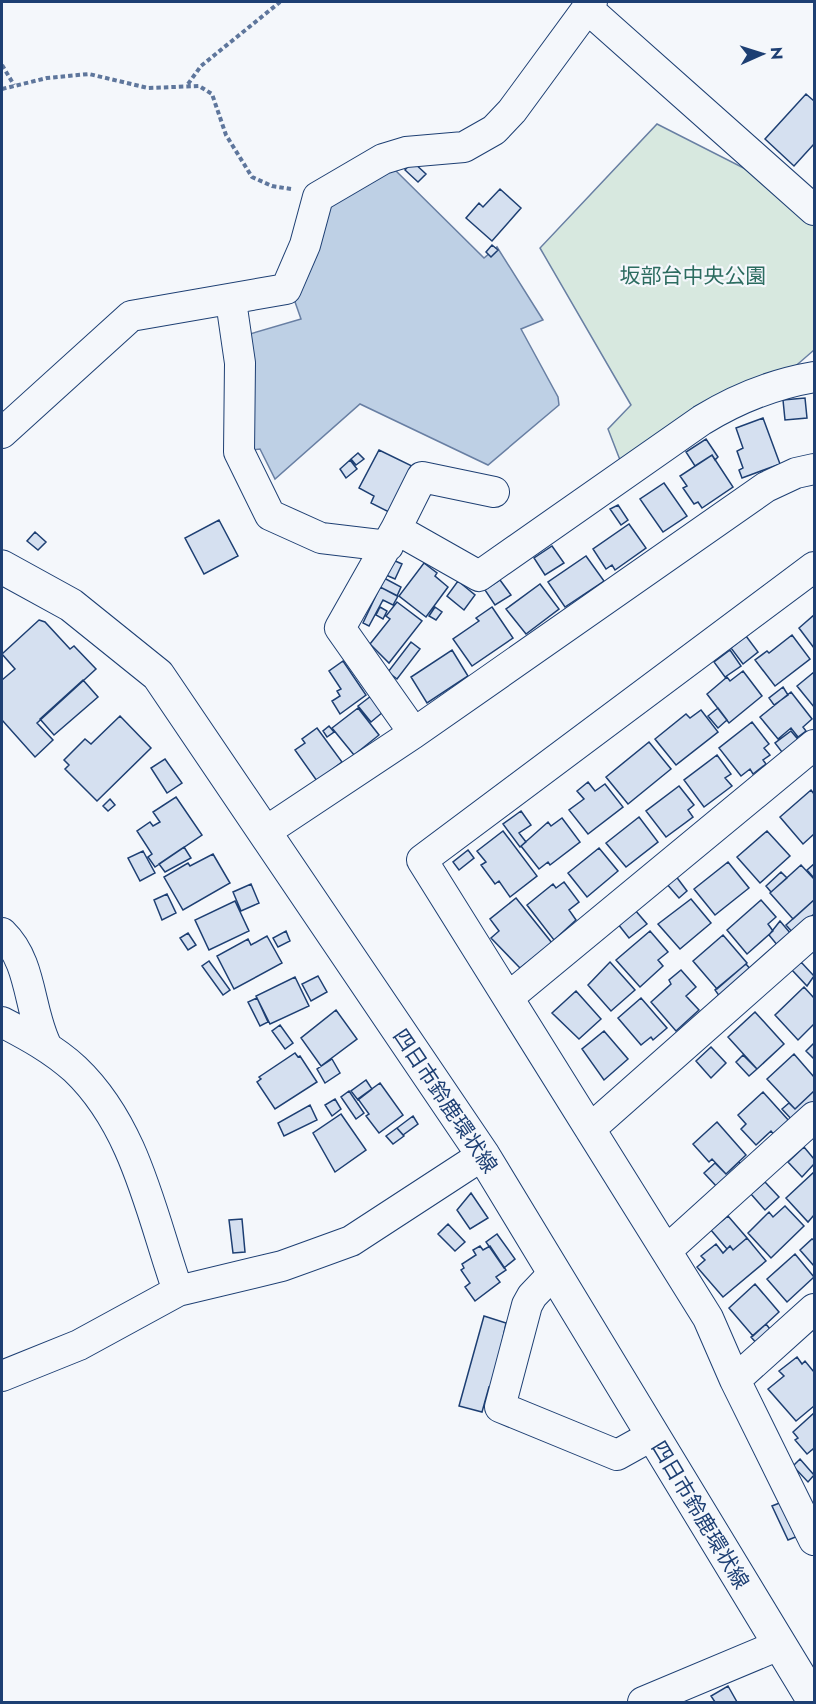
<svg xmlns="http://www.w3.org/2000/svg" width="816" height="1704" viewBox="0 0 816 1704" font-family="Jost,'Noto Sans JP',sans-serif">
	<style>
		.green { fill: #d7e8df; stroke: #687fa3; stroke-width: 1.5 }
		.water { fill: #bed0e5; stroke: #687fa3; stroke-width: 1.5 }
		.building { fill: #d5e0f0; stroke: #1d3f73; stroke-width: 1.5 }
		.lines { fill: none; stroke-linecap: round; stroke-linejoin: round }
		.minor-casing { stroke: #1d3f73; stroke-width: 32 }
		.major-casing { stroke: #1d3f73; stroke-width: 35 }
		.path { stroke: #5e769c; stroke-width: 4; stroke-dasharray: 4.5 3; stroke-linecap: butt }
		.minor { stroke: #f4f7fb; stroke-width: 30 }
		.major { stroke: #f4f7fb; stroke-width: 33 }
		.labels { text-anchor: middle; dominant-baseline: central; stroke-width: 4.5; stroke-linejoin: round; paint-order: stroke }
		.park-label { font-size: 21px; fill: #2c6c60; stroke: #f4f7fb }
		.street-label { font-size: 21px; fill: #1d3f73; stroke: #f4f7fb }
	</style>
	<rect width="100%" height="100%" fill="#f4f7fb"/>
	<path class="green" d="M657 124 771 182 814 222V350L791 370 620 460 608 429 631 405 540 248Z"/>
	<path class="water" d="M393 168 484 258 497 247 543 320 521 329 558 397 559 405 488 465 360 404 275 479 260 449 252 450 243 336 301 319 294 299 331 199Z"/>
	<path class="building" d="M806 94 814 101V144L794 166 765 139Z
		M412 161 426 174 418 182 405 170Z
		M500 189 521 208 492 241 466 218 479 203 483 207Z
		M492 245 498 250 491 257 486 252Z
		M805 398 807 418 785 420 783 400Z
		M763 418 780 464 742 478 739 470 743 468 737 451 743 448 736 428Z
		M706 439 718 457 715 460 712 455 695 466 686 452Z
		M379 450 412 466 389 512 371 503 374 496 359 488Z
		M358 453 364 459 356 465 351 459Z
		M712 455 733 487 702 508 698 502 694 504 683 488 687 486 680 476Z
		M350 460 357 469 346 478 340 469Z
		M664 483 687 516 663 532 640 499Z
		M618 505 628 520 621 525 610 509Z
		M219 520 238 556 204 574 185 538Z
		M629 524 646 548 615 570 612 565 606 569 593 549Z
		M35 532 46 542 38 550 27 541Z
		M552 546 564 563 545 575 534 558Z
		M586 556 604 581 565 607 548 582Z
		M393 560 402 564 395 579 386 575Z
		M424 563 437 573 435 576 448 587 426 617 399 596Z
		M384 578 401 587 397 596 380 587Z
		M500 580 511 595 495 605 485 590Z
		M458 581 475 595 464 610 447 596Z
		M540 584 559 609 526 634 506 609Z
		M380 587 398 596 393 605 383 600 369 626 363 623Z
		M397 602 422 621 389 663 370 644 390 619 386 616Z
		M380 607 387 611 383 619 376 615Z
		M435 607 442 612 436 620 429 616Z
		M492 607 513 638 472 666 453 639 479 621 476 618Z
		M814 615V648L799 628Z
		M39 620 45 622 70 649 74 646 96 669 37 723 53 740 35 757 2 720V680L15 669 2 654Z
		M792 635 810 659 775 686 755 660 767 651 769 653Z
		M746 636 758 652 743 664 731 648Z
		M411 642 420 649 397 679 388 672Z
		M452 650 468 676 427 703 411 677Z
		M730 650 741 666 725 677 714 662Z
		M343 661 366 695 340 714 332 701 340 696 337 691 341 689 329 671Z
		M743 671 762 696 729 723 707 694 727 677 730 681Z
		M814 672V707L797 686Z
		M83 680 98 697 54 735 40 719Z
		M783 687 788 695 774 705 769 698Z
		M791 692 812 719 803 727 806 731 798 737 791 728 778 739 760 717Z
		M371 696 383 712 371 722 358 706Z
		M358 708 379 735 354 755 332 728Z
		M718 708 727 720 718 728 708 716Z
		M701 710 718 732 676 765 655 739 686 714 690 718Z
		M120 716 151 748 97 801 65 769 69 765 64 760 85 739 91 744Z
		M752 722 769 744 764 748 770 755 763 760 766 764 753 774 750 769 741 776 719 748Z
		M329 726 334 732 327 737 323 731Z
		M317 728 342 762 317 781 295 750 305 743 302 739Z
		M791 731 801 743 785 756 775 743Z
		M649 742 671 769 628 804 606 777Z
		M717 755 731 774 725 778 732 786 704 807 684 780Z
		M165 759 182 783 167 793 151 768Z
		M588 782 595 791 605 784 623 807 588 834 569 810 584 799 577 791Z
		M679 786 694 805 688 810 693 817 666 837 646 811Z
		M811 790 814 794V834L803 844 780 817Z
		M176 797 202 835 155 867 148 857 152 854 137 831 150 822 153 826 160 822 153 812Z
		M110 799 115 805 108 811 103 806Z
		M521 811 531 825 519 833 526 842 520 847 503 824Z
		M639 817 658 842 626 867 606 843Z
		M562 818 580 842 550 865 548 862 539 869 521 846 548 822 551 826Z
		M503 831 537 876 510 897 499 881 495 884 481 865 486 862 477 851Z
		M767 831 790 856 760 883 737 857Z
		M184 847 191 858 165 872 159 864Z
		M599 848 618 871 587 897 568 873Z
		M468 850 474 858 459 870 453 862Z
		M143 851 155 873 140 881 128 858Z
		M213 854 230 883 183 910 164 877 188 863 190 866Z
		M728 862 749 888 715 915 694 889Z
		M814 864V878L807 870Z
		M801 865 814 879V900L793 919 770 893Z
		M781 872 787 878 771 892 766 886Z
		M675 875 687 891 679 898 666 883Z
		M564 882 579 902 569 910 576 920 554 940 527 905 553 884 556 888Z
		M251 884 259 903 241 911 233 892Z
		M167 894 176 913 162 920 154 900Z
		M516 898 552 943 520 968 491 938 499 931 490 919Z
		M691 899 711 923 680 949 658 924Z
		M761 900 776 917 768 924 773 931 747 954 727 930Z
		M814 900V914L793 933 786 925Z
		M235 901 249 931 209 950 195 920Z
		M635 910 647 924 629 938 618 924Z
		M780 921 791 934 778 946 769 935Z
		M286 931 290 941 278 947 273 938Z
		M650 931 668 952 658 960 663 966 640 987 616 960Z
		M188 933 196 945 188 950 180 938Z
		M723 935 747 963 717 989 693 961Z
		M267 936 282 963 234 989 217 956 248 939 251 945Z
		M209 961 230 990 223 995 202 966Z
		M610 962 635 990 611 1011 588 985Z
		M801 962 814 976 807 986 792 970Z
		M746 964 751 970 720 997 715 990Z
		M681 970 696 987 686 996 699 1010 676 1031 651 1002 671 984 669 980Z
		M318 976 327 992 311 1001 302 984Z
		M295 977 309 1006 270 1024 256 996Z
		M804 987 814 998V1024L798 1040 775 1015Z
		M576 991 601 1019 579 1039 552 1013Z
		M257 998 268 1022 260 1026 248 1002Z
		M641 998 667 1028 653 1040 651 1037 641 1045 618 1018Z
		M336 1010 357 1039 321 1066 301 1038Z
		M755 1012 784 1044 757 1069 728 1037Z
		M280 1025 293 1043 285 1049 272 1031Z
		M604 1031 628 1059 604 1080 582 1049Z
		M814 1043V1059L806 1051Z
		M711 1047 726 1063 711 1078 696 1061Z
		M295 1053 298 1057 300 1056 317 1082 275 1109 257 1082 261 1079 259 1077Z
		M794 1054 814 1077V1091L795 1109 767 1079Z
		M743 1055 757 1069 749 1076 736 1062Z
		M332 1059 340 1073 325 1083 317 1069Z
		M366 1080 372 1089 358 1100 351 1091Z
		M380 1083 403 1115 379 1133 366 1116 369 1114 358 1099Z
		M349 1091 364 1113 356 1119 341 1097Z
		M814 1091V1104L794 1122 782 1109 789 1103 795 1109Z
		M763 1092 790 1122 775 1136 771 1131 756 1145 741 1129 746 1124 738 1115Z
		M335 1099 341 1109 332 1116 325 1105Z
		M310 1105 317 1120 284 1136 278 1123Z
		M341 1114 366 1150 335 1172 313 1133Z
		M413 1116 418 1124 403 1135 397 1128Z
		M717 1122 746 1155 726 1174 712 1159 709 1162 693 1144Z
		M397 1128 404 1136 393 1144 386 1136Z
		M804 1147 814 1159V1164L802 1177 788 1162Z
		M739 1162 743 1167 718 1188 704 1173 715 1163 726 1174Z
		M814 1172V1215L808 1222 786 1198Z
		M765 1182 779 1197 765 1210 751 1194Z
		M471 1193 488 1218 470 1229 457 1210Z
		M785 1206 804 1226 771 1258 748 1233 769 1212 773 1217Z
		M728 1216 747 1238 733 1250 730 1246 727 1249 711 1230Z
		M242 1219 245 1252 233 1253 229 1220Z
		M448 1224 465 1242 455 1251 438 1234Z
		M497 1234 515 1259 504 1268 486 1242Z
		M747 1238 766 1261 723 1297 697 1267 705 1260 701 1256 716 1244 723 1253 730 1246 733 1250Z
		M812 1239 814 1240V1266L800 1250Z
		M480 1246 483 1250 490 1246 506 1270 496 1277 500 1282 475 1301 465 1287 470 1283 461 1270 464 1268 462 1264 476 1255 473 1250Z
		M795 1254 814 1277 787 1302 767 1279Z
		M755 1284 779 1312 753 1336 729 1308Z
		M484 1316 506 1323 493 1388 489 1387 482 1412 459 1406Z
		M766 1324 773 1333 759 1346 751 1337Z
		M797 1357 802 1364 805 1361 814 1372V1406L796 1421 768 1389 784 1376 779 1371Z
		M814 1413V1451L813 1449 807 1454 795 1440 798 1438 793 1432Z
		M800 1459 814 1475 808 1482 793 1466Z
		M782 1502 798 1536 788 1540 772 1506Z
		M728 1686 737 1702H715L711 1696Z"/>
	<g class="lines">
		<defs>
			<path id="minor" d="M588 9 814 210
				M231 301 240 363 239 452 270 515 321 538 388 546
				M2 433 131 316 286 289 305 245 318 197 383 159 406 152 464 147 494 130 512 111 592 2
				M396 529 422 477 494 492
				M814 567 422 860 708 1318 735 1380 814 1540
				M414 733 340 628 396 529 479 576 702 420C738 398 773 384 814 377
				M265 832 414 733 766 487 796 473 814 469
				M2 933C33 963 28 1010 47 1047
				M509 997 814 745
				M2 1022C27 1035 53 1049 75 1069 136 1127 151 1214 178 1291
				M590 1129 814 931
				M667 1250 814 1117
				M554 1273 532 1296 527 1305 500 1407 617 1455 653 1435
				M2 1376 79 1345 178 1291 282 1266 351 1241 483 1155
				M735 1380 814 1309
				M643 1702 779 1645"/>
			<path id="major" d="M2 567 71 605 158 675 483 1155 814 1701"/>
		</defs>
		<use href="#minor" class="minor-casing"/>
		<use href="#major" class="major-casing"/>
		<path class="path" d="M2 65 14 85
			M188 84 201 66 280 2
			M2 89 47 78 89 74 148 88 199 86 212 94 226 135 252 177 272 186 291 189"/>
		<use href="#minor" class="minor"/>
		<use href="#major" class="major"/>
	</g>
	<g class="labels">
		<g class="park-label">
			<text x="693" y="276">坂部台中央公園</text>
		</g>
		<g class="street-label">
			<text transform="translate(445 1101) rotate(56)">四日市鈴鹿環状線</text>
			<text transform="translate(700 1515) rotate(59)">四日市鈴鹿環状線</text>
		</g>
	</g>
	<rect width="816" height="1704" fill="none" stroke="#1d3f73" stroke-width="6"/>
	<g transform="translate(762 54) rotate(87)" stroke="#f4f7fb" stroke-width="4.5" paint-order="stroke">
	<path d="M0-4.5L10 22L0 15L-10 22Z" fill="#1d3f73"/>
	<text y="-9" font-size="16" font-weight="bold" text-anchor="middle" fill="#1d3f73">N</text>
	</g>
</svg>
